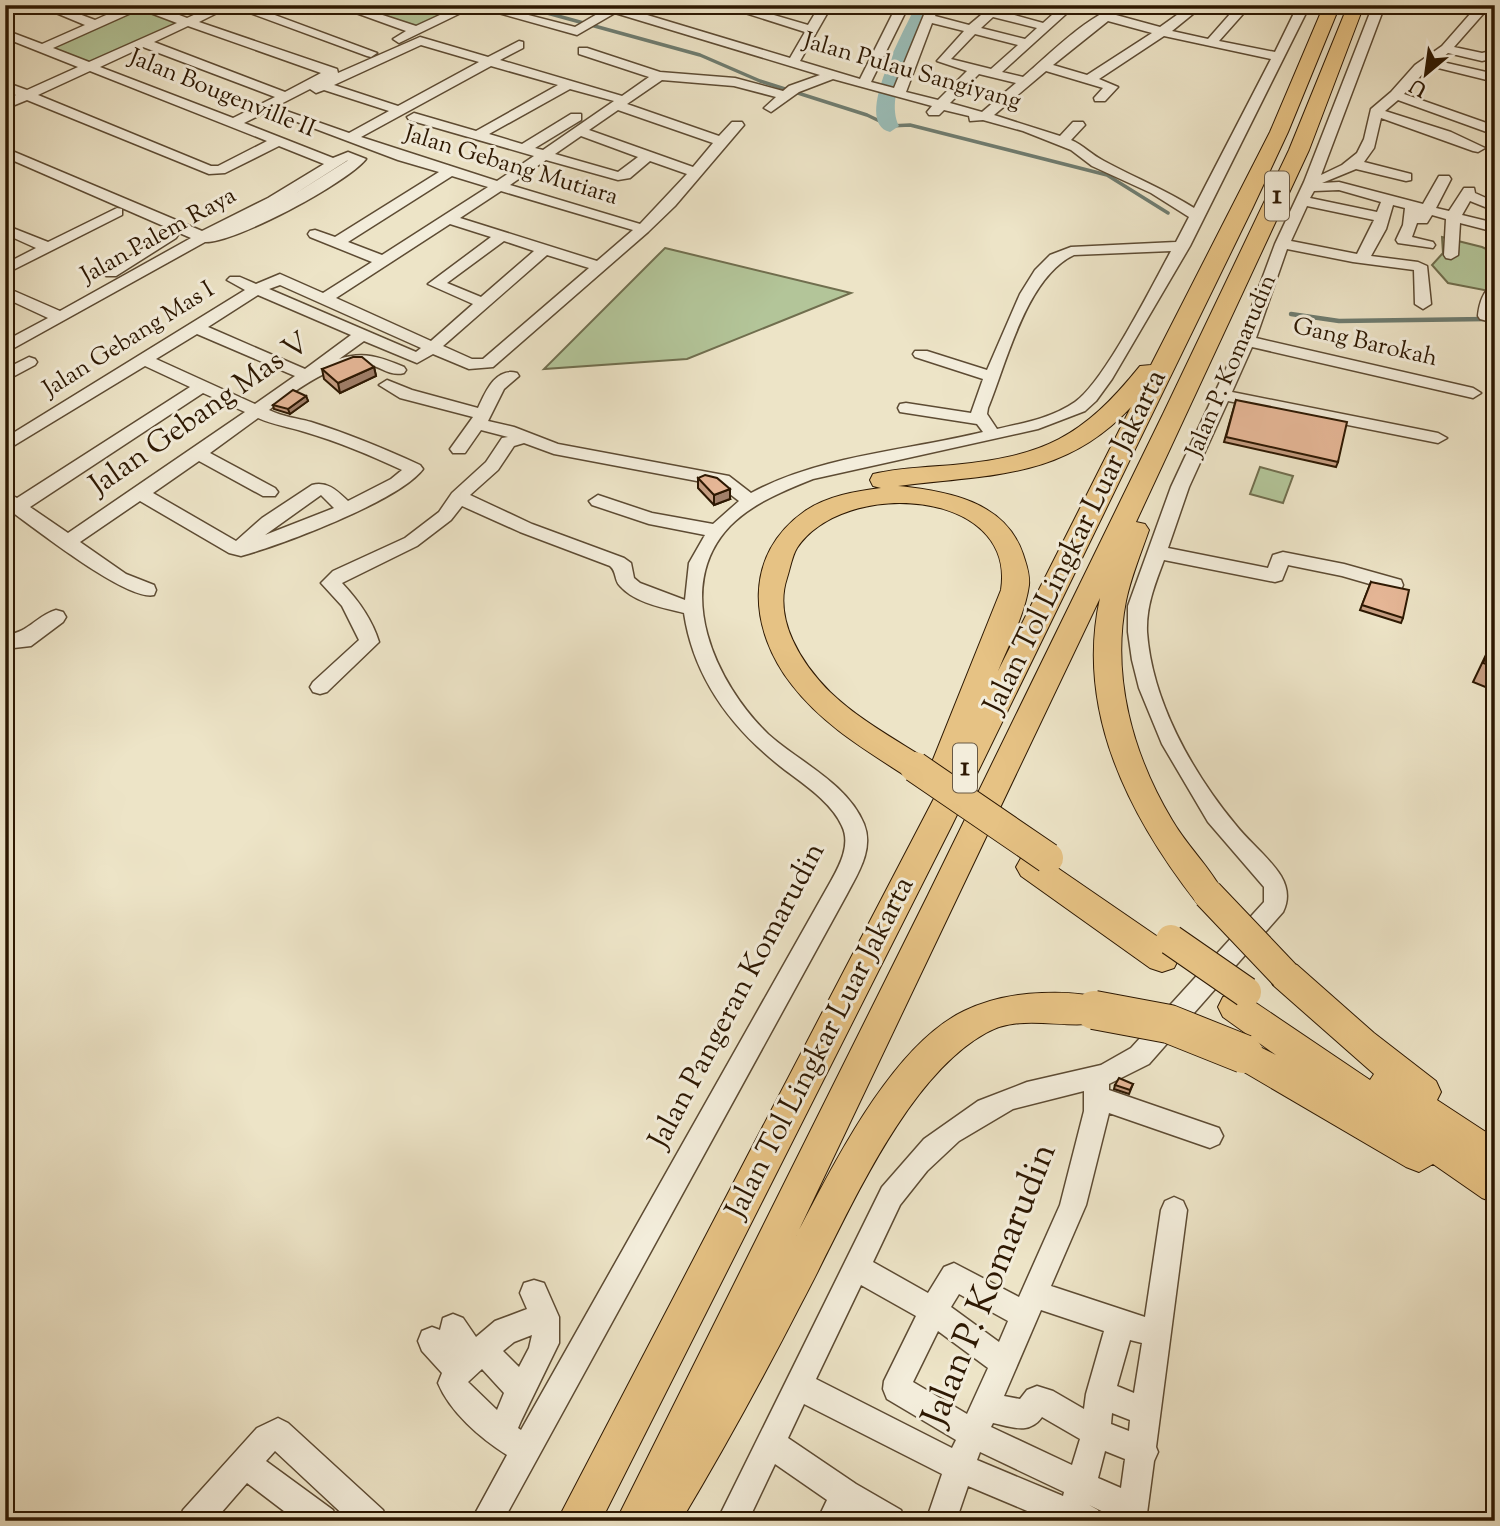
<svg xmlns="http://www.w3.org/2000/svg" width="1500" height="1526" viewBox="0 0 1500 1526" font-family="'Sorts Mill Goudy',serif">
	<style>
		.green { fill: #b3c599; stroke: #706e4e; stroke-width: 2 }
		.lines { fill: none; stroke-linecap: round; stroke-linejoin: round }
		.stream-far1 { stroke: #6e7c70; stroke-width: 3.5 }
		.stream { stroke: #6e7c70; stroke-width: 4.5 }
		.river { fill: #9abeb9; fill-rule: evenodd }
		.minor-casing { stroke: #5d4b33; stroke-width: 3 }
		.highway-casing { stroke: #2d1802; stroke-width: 2 }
		.minor { fill: #f3eddb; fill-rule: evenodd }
		.highway { fill: #e6c284; fill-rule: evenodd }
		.highway-bridge-far1-casing { stroke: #2d1802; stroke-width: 32; stroke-linecap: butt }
		.highway-bridge-casing { stroke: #2d1802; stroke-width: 40; stroke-linecap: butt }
		.highway-bridge-far1 { stroke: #e6c284; stroke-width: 30 }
		.highway-bridge { stroke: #e6c284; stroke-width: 38 }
		.wall { fill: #c59d81; stroke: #2d1802; stroke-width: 2 }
		.shaded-wall { fill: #a07f69; stroke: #2d1802; stroke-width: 2 }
		.building { fill: #e5b696; stroke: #2d1802; stroke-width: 2 }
		.labels { text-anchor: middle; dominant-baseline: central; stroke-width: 6; stroke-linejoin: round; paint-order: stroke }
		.far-street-label { font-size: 24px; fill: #2d1802; stroke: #f3eddb }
		.shield { fill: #f3eddb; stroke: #685843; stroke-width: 2 }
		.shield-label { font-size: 28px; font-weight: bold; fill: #2d1802 }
		.street-label { font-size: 30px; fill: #2d1802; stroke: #f3eddb }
		.near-street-label { font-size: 37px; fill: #2d1802; stroke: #f3eddb }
	</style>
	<rect width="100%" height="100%" fill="#ede4c7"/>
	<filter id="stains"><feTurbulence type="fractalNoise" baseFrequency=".00286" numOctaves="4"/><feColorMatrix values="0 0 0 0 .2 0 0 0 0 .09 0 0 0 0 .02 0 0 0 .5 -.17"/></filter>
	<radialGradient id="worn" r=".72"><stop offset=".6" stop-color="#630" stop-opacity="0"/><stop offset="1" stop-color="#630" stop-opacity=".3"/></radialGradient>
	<path class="green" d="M139 5 189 22 92 67 43 48Z
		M351 5H463L418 27Z
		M1442 237 1482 247 1495 253V286L1489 291 1448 283 1432 265 1443 253Z
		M665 248 851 293 687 359 544 369Z
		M1260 467 1293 476 1283 503 1250 494Z"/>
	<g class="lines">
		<path class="stream-far1" d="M518 5 700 55 760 81 867 115 890 126 910 125 1107 175 1168 213"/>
		<path class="stream" d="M1291 314 1339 321 1487 319"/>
		<path class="river" d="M916 5H933C919 36 883 93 899 126L890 132C851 122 907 26 916 5Z"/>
		<defs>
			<path id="minor" d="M37 5H55L95 20C138 1 143 2 187 18L216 5H248L377 53 371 57 367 56 231 6 199 22 337 69 338 73 420 37 488 57 519 41 523 42V48L500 60 622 96 649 77 579 54V48H587L660 72 735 78 783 91 789 86 820 75 615 13 577 35 495 12 501 8 575 27 604 10 594 5H627L624 8 790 58 805 32 720 5H740L808 25 820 5H832L800 61 860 79 897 5H909L871 82 894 88 928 5 939 7 935 16 969 25 993 5H1006L1000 11 1043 23 1063 5H1076L1002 72 1023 77C1048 56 1097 5 1129 5L1116 15 1160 27 1181 12 1158 5H1204L1172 31 1208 39 1238 5H1251L1219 41 1275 52 1298 5H1310L1190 246 1112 379 1096 401 1085 411 1038 429 813 479C783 491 753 503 730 526 671 588 716 684 768 734 799 762 847 783 864 824 874 849 858 873 847 894L503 1521H471L507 1455C480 1438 450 1412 438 1383L442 1373 422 1351 418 1341 422 1331 432 1327 440 1330 443 1318 453 1314 463 1318 476 1337 495 1321 527 1309 520 1293 524 1283 534 1280 544 1283 559 1317V1343L521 1421 518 1428 521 1430 831 881C840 865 851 844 842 826 832 803 805 785 785 770 733 730 694 680 684 613 664 608 635 603 620 586 614 580 617 572 610 566L520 532 462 506 451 520 417 546 342 583C358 600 372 619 379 642L327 692 320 694 313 692 310 687 313 682 359 640 342 606 321 583 333 571 405 538 439 512 452 493 486 462 502 438 508 437 481 430 465 453H453L450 449 473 417 400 398 379 385 387 380 412 390 478 408C485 393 495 367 517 373L519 376 504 389 488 421 514 427 558 444 729 476 751 493C822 455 905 451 983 432L977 424 900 412 898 408 900 404 906 403 971 413 983 379 915 357 913 354 915 351H927L987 370 1020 294 1035 270 1050 255 1071 247 1176 242 1189 217 1151 193 1092 166 1071 150 1023 131 983 120 970 121 969 116 944 110 939 115H929L927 112 932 106 833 79 799 92 771 112 764 108 776 97 734 86 662 80 627 104 719 136 732 122H742L744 125 675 206 648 232 493 367 469 369 433 354 417 363 364 341 339 359C364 351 380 357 404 367L406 370 404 373C390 377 380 366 367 364 336 359 292 393 269 410 283 417 297 418 311 422 349 434 385 449 420 465L423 469C399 501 281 545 241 556L229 553 140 501 80 542 126 574 154 585 156 590 154 595C127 602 31 525 5 507V492L17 498 190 387 145 366 5 451V438L245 290 227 280 230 277H240L256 284 280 274 323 293 372 262 310 237 308 234 310 231 315 230 335 237 439 172 398 160 268 111 244 123 333 158 348 152 366 159C347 183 235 243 205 242L5 353V341L48 318 5 298V287L60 311 191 238 5 157V148L202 231 268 198 324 164 279 146 225 173 209 174 27 100 5 109V100L16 95 5 91V82L27 90 78 67 5 38V30L42 44 85 25ZM140 9 177 23 89 62 53 48ZM993 17 1037 28 1025 39 981 28ZM1108 21 1152 33 1087 75 1053 65ZM932 23 964 31 937 61 967 71 938 100 906 92ZM188 26 321 73 285 92 154 42ZM975 34 1018 45 991 69 951 59ZM1164 36 1271 59 1194 208C1164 189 1135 178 1104 161 1092 155 1083 145 1071 140L1085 125 1083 122H1073L1060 136 994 115 1046 71 1103 88 1094 98 1095 101H1105L1118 87 1099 79ZM421 45 479 62 398 106 334 85ZM143 47 275 97 233 118 100 67ZM491 66 558 85 476 131 414 113 407 117 409 120 534 156 497 181 361 137ZM90 71 267 141 218 166H211L38 95ZM979 74 1016 83 982 112 950 103ZM310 89 316 93 324 90 389 111 349 133 275 107ZM570 89 614 101 543 150 535 148 581 120V114H571L522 144 489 134ZM618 110 713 143 693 167 589 130ZM581 136 638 157 618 172 555 154ZM348 160 293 195 347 161ZM546 160 618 180 630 178 650 161 687 174 640 224 510 185ZM452 176 488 187 382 255 348 242ZM501 191 633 230 597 261 460 218ZM450 224 491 237 428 284 473 304 431 341 336 298ZM504 241 534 251 481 297 447 283ZM1171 251C1152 286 1104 382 1075 402 1052 418 1024 423 997 429L987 414 988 408C1007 362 1026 278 1074 255ZM547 255 589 268 483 359H472L443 346ZM280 285 421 348 416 352 269 289ZM258 295 351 335 305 369 208 327ZM197 334 295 376 255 404 156 359ZM203 393 245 412 68 533 30 507ZM258 418C274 425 289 427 305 432 339 442 370 455 402 470L391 479 348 501C337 491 328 481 312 485L262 518 236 541 153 493 199 461 263 496H275L278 492 275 488 210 453ZM524 443 554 454 718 485 739 501 713 524 652 513 598 495 589 501 592 505 649 524 705 535 689 563 685 600 640 583 634 578 631 563 624 558 532 524 470 495 498 470 514 446ZM321 495 334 508 265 535ZM532 1335 529 1348 519 1367 503 1351 514 1342ZM482 1369 504 1393 497 1410 468 1382Z
				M334 5H352L416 26 455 8V5H467V10L399 43 393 39 406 31Z
				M1373 5H1385L1321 175 1342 165 1357 153 1364 139 1371 109 1391 92 1415 65 1442 46 1478 5H1491L1454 47 1482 53 1495 50V58L1482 61 1448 53 1438 61 1495 74V82L1430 66 1404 94 1495 126V135L1398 100 1385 111 1451 132 1485 148 1478 152 1473 151 1381 118 1374 148 1364 162 1411 174V180L1406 181 1356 169 1322 183 1339 182 1423 204 1439 176H1449L1451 179 1436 208 1449 211 1464 188H1474L1475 193 1495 202V211L1470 201 1462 215 1495 223V232L1460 223 1458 255 1451 259 1446 258 1444 255 1446 219 1432 215 1427 223H1417L1412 237 1433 242 1435 245 1433 248 1398 243 1396 240 1403 225 1405 208 1393 205 1386 229 1371 256 1418 262 1427 266 1431 304 1423 309 1415 304 1414 270 1353 262 1287 249 1256 338 1473 388 1481 393 1473 398 1252 347 1232 392 1438 433 1447 438 1438 443 1228 401 1189 487 1168 548 1268 568 1273 555 1283 552 1344 564 1401 580 1403 585 1401 590 1394 591 1342 576 1288 565 1282 580 1275 582 1164 560C1155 584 1146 606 1147 632 1152 701 1192 772 1235 824 1249 842 1269 857 1281 876 1288 888 1289 900 1283 912L1149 1064 1109 1084V1090L1219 1128 1223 1136 1219 1144 1210 1148 1109 1113 1086 1205 1051 1286 1145 1317 1161 1210 1165 1201 1174 1197 1183 1201 1187 1210 1156 1447 1158 1452 1154 1461 1146 1521H1116V1518L1089 1505 1098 1510 1102 1521H1051L968 1486 956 1521H926L942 1474 804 1404 788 1438 856 1484 901 1510 905 1521H861L851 1515 848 1521H817L827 1500 775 1464 748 1521H717L882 1187 924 1139 978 1101 1027 1082 1101 1065 1131 1048 1264 902V887L1208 822 1162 744 1139 688 1132 660 1128 632V606L1171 487 1239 341 1275 244 1304 182ZM1339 190 1381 202 1377 212 1310 198 1314 191ZM1307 206 1374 220 1357 254 1291 241ZM1084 1091V1111L1060 1205 1019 1297 954 1263 944 1267 928 1293 873 1262 900 1205 927 1171 959 1141 1013 1109ZM861 1285 916 1316 884 1381 883 1389 887 1399 956 1440 952 1448 816 1379ZM959 1294 1008 1321 999 1342 951 1307ZM1041 1310 1104 1331 1086 1394 1084 1409 1053 1391 1037 1386 1027 1390 1020 1399 1004 1396ZM938 1331 988 1368 967 1414 913 1382ZM1130 1340 1142 1343 1134 1393 1117 1386ZM1112 1413 1130 1420 1129 1431 1111 1424ZM1042 1417 1080 1439 1072 1465 991 1427 993 1423C1012 1427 1029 1435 1042 1417ZM1105 1451 1125 1459 1121 1488 1098 1478ZM980 1452 1064 1492 1063 1496 977 1460Z
				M117 208 122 209V215L5 274V264L36 248 5 234V225L48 242Z
				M171 231 176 232 178 235 176 238 116 276H106L103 273Z
				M1495 285V323L1480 319 1478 316C1479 305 1483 288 1495 285Z
				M29 357 35 359 37 362 35 365 5 381V369Z
				M56 610 63 612 66 617 63 622 31 646 5 649V635C27 634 36 616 56 610Z
				M278 1418 288 1423 383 1510 387 1521H350L275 1451 266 1461 333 1510 337 1521H297L247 1483 214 1521H179L183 1510 257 1428Z"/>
			<path id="highway" d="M1324 5H1340L1288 132 1253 207 952 825 601 1521H557L942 783 932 780 928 772 1001 590C1017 488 843 478 797 548 792 556 790 569 787 578 773 620 802 664 830 692 858 719 893 738 926 759L930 767 926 775 915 778 904 775C864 749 822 724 792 685 749 630 742 555 805 511 827 496 856 491 881 488L873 486 870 480 873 474C899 468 927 467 953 465 1044 456 1082 438 1140 366L1151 365 1270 132ZM1131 407 998 671C1009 644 1025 614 1029 585 1030 573 1026 564 1023 554 1005 501 947 491 898 486 989 474 1063 480 1131 407Z
				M1348 5H1364L1309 150 1136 522 1145 524 1149 530C1141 553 1131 577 1126 601 1111 677 1133 755 1172 820 1187 846 1210 867 1224 894L1219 903 1208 907 1197 903C1129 816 1075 711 1100 598L796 1236C833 1166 891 1046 964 1011 989 999 1015 994 1042 993 1063 992 1086 993 1106 1000L1111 1010 1106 1020C1071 1033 1024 1011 986 1033 903 1079 846 1220 802 1302 764 1376 724 1449 681 1521H616L928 895 1163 414 1289 150Z
				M1032 854 1043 858 1174 948 1179 958 1174 968 1162 972 1150 968 1021 876 1016 867 1021 858Z
				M1285 961 1297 965 1374 1033 1436 1081 1441 1092 1437 1100 1495 1138V1203L1482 1198 1433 1164 1419 1172 1406 1167 1232 1065 1227 1054 1232 1043 1244 1039 1276 1055 1223 1017 1218 1007 1223 997 1235 992 1247 997 1370 1080 1374 1074 1273 985 1268 975 1273 965Z"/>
		</defs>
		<use href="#minor" class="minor-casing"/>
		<use href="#highway" class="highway-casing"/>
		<use href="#minor" class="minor"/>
		<use href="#highway" class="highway"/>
		<defs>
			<path id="highway-bridge-far1" d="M915 767 1048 858
				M1208 894 1285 975
				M1171 940 1246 992"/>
			<path id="highway-bridge" d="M1094 1010 1169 1024 1244 1054"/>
		</defs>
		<use href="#highway-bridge-far1" class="highway-bridge-far1-casing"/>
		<use href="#highway-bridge" class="highway-bridge-casing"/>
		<use href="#highway-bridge-far1" class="highway-bridge-far1"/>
		<use href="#highway-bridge" class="highway-bridge"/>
	</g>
	<path class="wall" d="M374 367 376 376 340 393 324 379 322 369Z
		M306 396 308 401 290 414 274 409 273 405Z
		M1236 400 1338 462 1336 467 1224 442Z
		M698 478 730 499 714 505 698 488Z
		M1371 582 1403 618 1401 623 1360 610Z
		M1495 636V705L1487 702 1493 690 1473 682Z
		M1133 1084 1129 1094 1114 1089 1115 1085Z"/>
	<path class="shaded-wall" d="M374 367 376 376 340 393 338 383Z
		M306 396 308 401 290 414 288 409Z
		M730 489V499L714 505V495Z"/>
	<path class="building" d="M353 357H362L374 367 338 383 322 369Z
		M293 390 306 396 288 409 273 405Z
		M1236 400 1347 422 1338 462 1226 437Z
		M705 475 717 478 730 489 714 495 698 478Z
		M1371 582 1409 590 1403 618 1362 605Z
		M1495 638V667L1483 663Z
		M1119 1078 1133 1084 1130 1090 1115 1085Z"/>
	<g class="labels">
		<g class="far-street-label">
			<text transform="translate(912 72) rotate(16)">Jalan Pulau Sangiyang</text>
			<text transform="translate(222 94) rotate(22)">Jalan Bougenville II</text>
			<text transform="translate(511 166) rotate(17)">Jalan Gebang Mutiara</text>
			<text transform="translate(159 236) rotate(-29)">Jalan Palem Raya</text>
			<text transform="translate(129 340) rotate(-32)">Jalan Gebang Mas I</text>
			<text transform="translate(1365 343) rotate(13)">Gang Barokah</text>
			<text transform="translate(1232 366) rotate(-67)">Jalan P. Komarudin</text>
		</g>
		<g class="shield">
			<rect x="1265" y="171.5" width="24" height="49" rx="5"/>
			<rect x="953" y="743.5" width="24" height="49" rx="5"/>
		</g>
		<g class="shield-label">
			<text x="1277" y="196">1</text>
			<text x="965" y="768">1</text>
		</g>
		<g class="street-label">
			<text transform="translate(200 415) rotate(-35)">Jalan Gebang Mas V</text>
			<text transform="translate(1076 542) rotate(-64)">Jalan Tol Lingkar Luar Jakarta</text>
			<text transform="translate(738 996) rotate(-62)">Jalan Pangeran Komarudin</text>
			<text transform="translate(821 1048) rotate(-63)">Jalan Tol Lingkar Luar Jakarta</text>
		</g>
		<g class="near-street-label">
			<text transform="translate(991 1285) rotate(-68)">Jalan P. Komarudin</text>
		</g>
	</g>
	<rect width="1500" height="1526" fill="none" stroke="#ede4c7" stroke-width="28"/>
	<rect x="7" y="7" width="1486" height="1512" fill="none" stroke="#2d1802" stroke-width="3.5"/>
	<rect x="14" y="14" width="1472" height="1498" fill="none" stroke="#2d1802" stroke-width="2"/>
	<g transform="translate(1426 74) rotate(209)" stroke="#f3eddb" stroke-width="5" paint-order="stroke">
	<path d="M0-5L12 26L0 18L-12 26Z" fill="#2d1802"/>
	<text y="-10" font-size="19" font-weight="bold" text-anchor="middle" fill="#2d1802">U</text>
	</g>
	<rect width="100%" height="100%" filter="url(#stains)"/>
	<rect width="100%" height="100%" fill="url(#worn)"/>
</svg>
